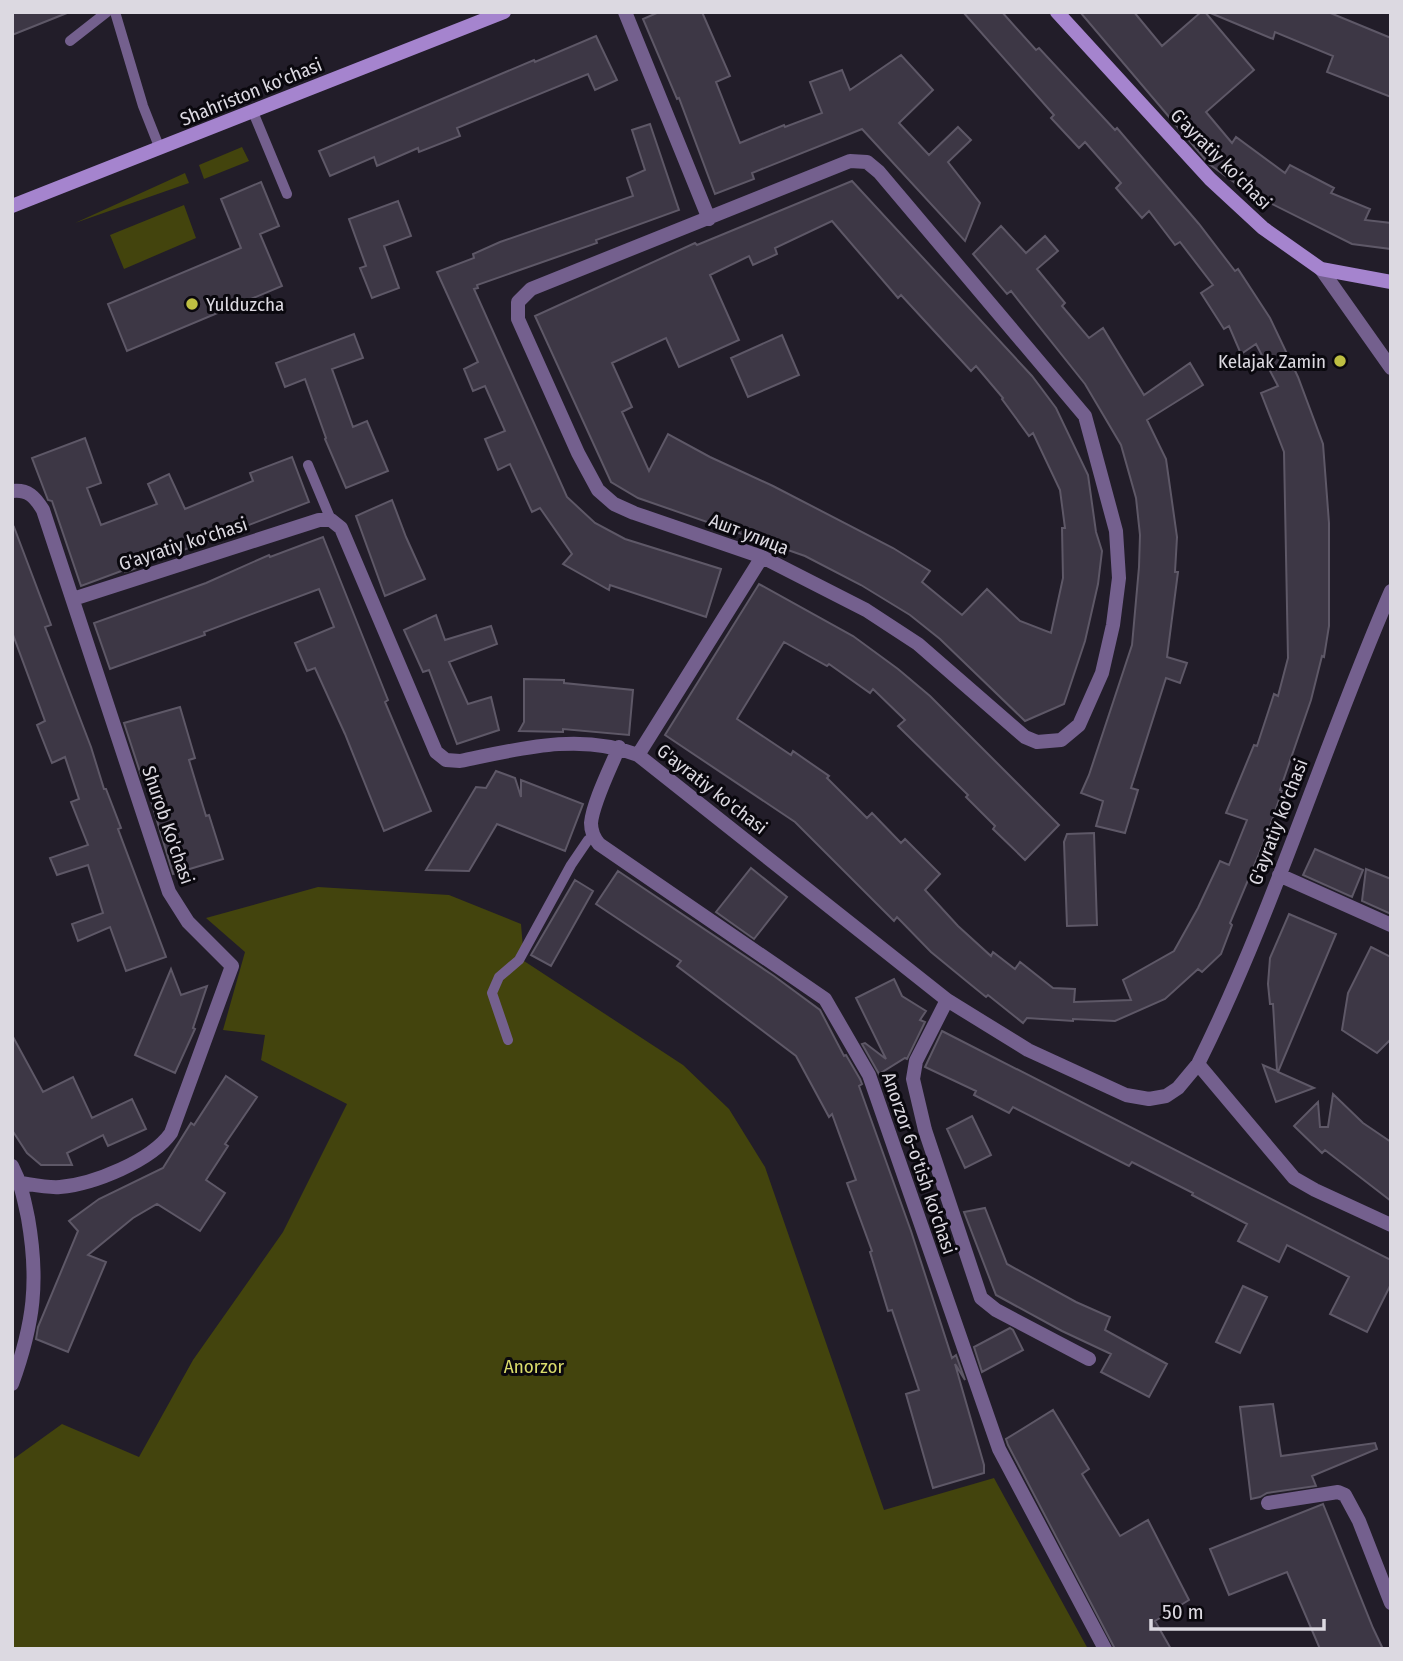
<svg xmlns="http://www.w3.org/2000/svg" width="1403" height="1661" viewBox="0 0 1403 1661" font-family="'Fira Sans Condensed',sans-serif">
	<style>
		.green { fill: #43440d }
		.building { fill: #3d3745; stroke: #5e5867; stroke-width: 2; fill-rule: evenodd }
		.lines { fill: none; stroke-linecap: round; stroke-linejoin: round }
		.service { stroke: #74608e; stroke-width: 10 }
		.minor { stroke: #74608e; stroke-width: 14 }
		.secondary { stroke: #a584ce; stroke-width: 14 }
		.poi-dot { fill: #bebf42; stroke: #0a080e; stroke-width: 2.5 }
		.labels { text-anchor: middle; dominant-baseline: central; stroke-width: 6; stroke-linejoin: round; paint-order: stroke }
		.street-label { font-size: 19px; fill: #dcd9e1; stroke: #0a080e }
		.poi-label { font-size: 19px; fill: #dcd9e1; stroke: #0a080e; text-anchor: start }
		.park-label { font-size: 19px; fill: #dadc6c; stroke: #0a080e }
	</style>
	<rect width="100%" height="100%" fill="#221d29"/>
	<path class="green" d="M242 147 249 161 204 179 199 165Z
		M185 173 189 183 75 223Z
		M184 205 196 238 124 269 110 235Z
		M318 887 449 895 521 924 524 961 683 1065 729 1109 765 1167 884 1510 994 1478 1088 1649H12V1460L62 1424 139 1457 193 1360 283 1232 347 1104 261 1060 265 1035 223 1030 245 952 206 918Z"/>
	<path class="building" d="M12 12H67V13L12 35Z
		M659 12H702L730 76 716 82 740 143 784 125 785 127 822 113 810 82 842 70 850 90 901 55 933 90 899 123 929 155 958 127 971 140 948 162 980 203 965 241 862 129 752 173 754 179 715 194 679 98 677 99 643 19Z
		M963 12H1002L1036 50 1039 48 1115 130 1117 128 1199 224 1235 271 1238 269 1270 318 1298 377 1323 444 1329 523V626L1324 657 1322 656 1311 700 1280 790 1282 791 1267 835 1230 923 1232 925 1221 954 1202 972 1198 969 1165 999 1115 1021 1073 1019V1021L1027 1018 1023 1023 988 995 986 997 970 984 931 952 897 917 894 921 795 822 665 735 759 584 853 636 898 669 930 696 1059 825 1025 860 993 829 995 826 966 797 968 795 898 726 905 720 873 689 870 693 829 664 827 666 784 642 738 717 737 719 791 755 793 751 829 776 827 778 867 818 872 813 901 843 905 839 940 874 925 890 958 926 991 956 993 952 1015 969 1020 962 1053 988 1075 989 1074 1002 1131 1000 1123 980 1174 951 1198 908 1220 861 1229 865 1247 820 1226 813 1254 745 1257 746 1274 694 1278 696 1288 658 1284 452 1261 393 1278 386 1256 344 1241 354 1229 326 1224 329 1201 293 1213 285 1180 242 1175 245 1149 211 1142 218 1116 188 1121 183 1085 142 1079 148 1051 118 1054 115Z
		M1080 12H1134L1162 46 1201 12H1205L1254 70 1206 112 1232 143 1236 137 1285 173 1290 165 1334 188 1331 193 1370 209 1365 220 1391 223V249L1352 244 1262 199 1260 201 1209 164Z
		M1208 12H1328L1391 38V97L1327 72 1333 56 1275 32 1273 39Z
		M596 36 617 80 595 90 588 74 457 128 460 136 419 152 418 148 377 166 374 157 330 176 319 151 534 60 535 62Z
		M650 124 679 210 596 240 597 243 477 285 478 288 474 289 567 497 595 523 625 539 721 569 706 617 610 585 609 590 563 564 572 554 540 508 532 512 510 464 498 470 485 439 505 431 485 386 473 391 464 369 478 362 437 272 474 258 473 254 500 242 633 196 627 178 645 170 632 130Z
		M852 181 1032 376 1056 408 1088 475 1096 532 1102 551 1098 584 1085 641 1064 704 1025 721 940 639 910 615 861 585 805 556 638 498 611 482 535 316 695 243 697 245ZM832 221 898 298 901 295 971 371 976 366 1003 398 1002 399 1029 436 1033 433 1060 490 1065 528H1062L1063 578 1051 633 1020 621 987 589 962 615 922 582 930 571 893 548 773 486 710 457 668 434 649 471 622 412 632 407 612 363 666 338 679 367 739 340 710 275 749 256 753 265 777 254 775 248Z
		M261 182 279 226 260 234 282 286 127 351 108 304 241 248 221 199Z
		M398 201 411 236 384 246 399 288 372 298 360 268 366 266 349 219Z
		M1001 226 1026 253 1045 236 1058 251 1037 269 1065 303 1062 306 1089 338 1103 328 1144 395 1190 363 1203 385 1147 420 1166 459 1177 537 1175 572H1178L1167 657 1187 663 1180 683 1166 678 1131 788 1138 790 1125 833 1096 826 1103 801 1081 793 1089 775 1132 645 1139 567 1140 535 1136 498 1121 445 1085 384 1011 291 1007 294 973 254Z
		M354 334 363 358 332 369 353 427 367 421 388 471 346 488 325 439 326 438 305 379 285 387 276 363Z
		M782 335 799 375 748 397 731 358Z
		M85 438 101 483 87 488 101 525 157 504 148 484 169 474 185 509 253 481 250 473 292 457 309 502 131 570 125 572 124 570 81 586 52 501 48 500 32 458Z
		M392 500 406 537 425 579 385 596 356 516Z
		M14 527 51 625 45 627 91 747 104 789H106L121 828 118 829 166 957 126 971 110 927 78 941 72 924 103 913 88 865 57 875 50 858 88 845 71 802 79 799 65 757 52 763 37 725 45 721 12 632V528Z
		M323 537 388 700 385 702 431 811 384 831 345 734 315 668 307 671 295 643 334 627 319 589 204 632 205 635 110 669 94 623 206 583 269 555 270 557Z
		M436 615 445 640 491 626 497 644 449 662 468 704 491 697 499 730 457 744 429 670 423 672 404 630Z
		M524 679 564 680V683L633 690 629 735 563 729V732L519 731 524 722Z
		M180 707 195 758 189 760 206 816 209 815 223 859 173 874 143 774 141 775 124 723Z
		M496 771 515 778 521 797V780L583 804 565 851 497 824 469 871 426 870 476 787 486 788Z
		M1094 833 1097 925 1067 926 1064 842 1067 834Z
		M1315 849 1363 870 1352 897 1303 875Z
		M751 868 787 897 754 939 716 912Z
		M1366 869 1391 879V914L1362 901Z
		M618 871 774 976 820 1010 844 1056 846 1055 860 1079 862 1084 859 1086 911 1231 952 1358 956 1355 965 1380 955 1364 984 1465V1473L933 1488 906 1394 919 1390 892 1310 888 1311 870 1252 872 1251 847 1183 856 1180 832 1114 829 1117 796 1056 677 966 681 961 596 904Z
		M575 880 593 891 551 966 531 955Z
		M1289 914 1336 934 1278 1072 1314 1088 1276 1102 1263 1065 1277 1071 1273 1004H1270L1268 984 1270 958Z
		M1371 947 1391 957V1039L1377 1053 1342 1030 1348 993Z
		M171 969 181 995 207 986 193 1028 195 1029 175 1073 135 1055Z
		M894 979 902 996 926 1011 920 1020 925 1022 907 1059 905 1058 879 1074 862 1044 865 1043 886 1059 856 998Z
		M942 1031 1391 1260V1284L1367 1332 1330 1314 1349 1277 1287 1245 1279 1262 1238 1241 1247 1224 1192 1195 1193 1193 1132 1162 1129 1166 1013 1107 1009 1113 974 1095 976 1091 925 1067Z
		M12 1035 43 1092 73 1077 92 1118 132 1099 146 1129 108 1146 103 1135 67 1153 72 1165H41L27 1153 12 1130Z
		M226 1076 257 1097 225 1144 228 1146 206 1180 225 1193 200 1231 157 1204 133 1218 88 1255 106 1262 68 1352 36 1339 38 1327 78 1231 69 1221 99 1199 163 1168 191 1123 194 1125Z
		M1333 1094 1363 1123 1391 1142V1201L1325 1150 1322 1153 1294 1126 1318 1102 1320 1127H1328Z
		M972 1116 991 1155 965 1168 947 1129Z
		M985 1208 1007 1264 1076 1302 1110 1317 1105 1330 1167 1364 1149 1397 1101 1372 1111 1354 1062 1331 996 1295 964 1212Z
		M1243 1286 1267 1297 1240 1353 1216 1342Z
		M1010 1328 1013 1330 1023 1350 982 1372 974 1347Z
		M1273 1404 1281 1456 1375 1443 1377 1449 1312 1476 1316 1486 1267 1493 1260 1497 1251 1499 1240 1407Z
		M1053 1410 1089 1469 1082 1474 1120 1536 1148 1520 1189 1600 1155 1621 1171 1649H1115L1008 1445 1006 1439Z
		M1323 1504 1373 1628 1383 1649H1320L1287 1572 1229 1595 1210 1549Z"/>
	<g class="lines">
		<path class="service" d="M115 12 143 106 160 149
			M70 41 107 12
			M253 112 287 194
			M308 465 331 520
			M508 1040 492 993 499 977 519 960 571 865 588 840 594 838"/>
		<path class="minor" d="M625 12 709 219
			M850 161 867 162 879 172 1085 416 1116 531 1119 578 1113 625 1102 673 1079 725 1061 740 1037 742 1025 737 918 644 866 610 762 557 634 513 614 504 598 490 578 453 518 319V302L531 289Z
			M1321 269 1391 368
			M12 491C28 489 35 497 43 510L169 892 188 922 232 966 171 1133C151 1161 94 1184 60 1187 48 1188 34 1185 21 1183
			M1391 591C1323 747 1274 911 1198 1064L1294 1178 1315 1190 1391 1225
			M73 599 319 520H331L341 528 436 752 446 760 460 761C519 749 580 732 638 755L947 1000 1028 1050 1126 1095 1149 1099 1166 1096 1178 1088 1198 1064
			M619 747C611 767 593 802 591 823 591 831 594 838 599 844L825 999 869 1075 999 1449 1105 1649
			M638 755 762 557
			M1279 875 1391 925
			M947 1000 916 1061 913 1079 925 1130 981 1298 996 1310 1089 1359
			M12 1166C21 1183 24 1199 28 1218 39 1281 34 1323 12 1384
			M1268 1503 1338 1492 1345 1495 1359 1521 1391 1603"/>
		<path class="secondary" d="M1057 12 1210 179 1263 228 1321 269 1391 282
			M12 206 504 12"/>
	</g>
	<g class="poi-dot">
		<circle cx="192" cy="304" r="7"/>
		<circle cx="1340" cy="361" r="7"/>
	</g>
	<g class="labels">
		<g class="street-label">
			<text transform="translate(251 92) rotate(-22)">Shahriston ko'chasi</text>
			<text transform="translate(1221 159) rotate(45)">G'ayratiy ko'chasi</text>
			<text transform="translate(749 534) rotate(21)">Ашт улица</text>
			<text transform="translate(183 544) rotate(-18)">G'ayratiy ko'chasi</text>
			<text transform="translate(712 789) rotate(38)">G'ayratiy ko'chasi</text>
			<text transform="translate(1278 822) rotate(-69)">G'ayratiy ko'chasi</text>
			<text transform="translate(168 825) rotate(71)">Shurob Ko'chasi</text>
			<text transform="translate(919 1163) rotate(71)">Anorzor 6-o'tish ko'chasi</text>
		</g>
		<g class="poi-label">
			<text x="206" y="304">Yulduzcha</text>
			<text x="1326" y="361" text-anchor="end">Kelajak Zamin</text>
		</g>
		<g class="park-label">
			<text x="534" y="1366">Anorzor</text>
		</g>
	</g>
	<rect width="1403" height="1661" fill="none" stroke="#dcd9e1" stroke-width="28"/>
	<path d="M1151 1619v10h173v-10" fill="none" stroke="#dcd9e1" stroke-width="3.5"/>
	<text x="1162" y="1619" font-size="21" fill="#dcd9e1" stroke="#0a080e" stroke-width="5" paint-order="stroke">50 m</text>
</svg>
